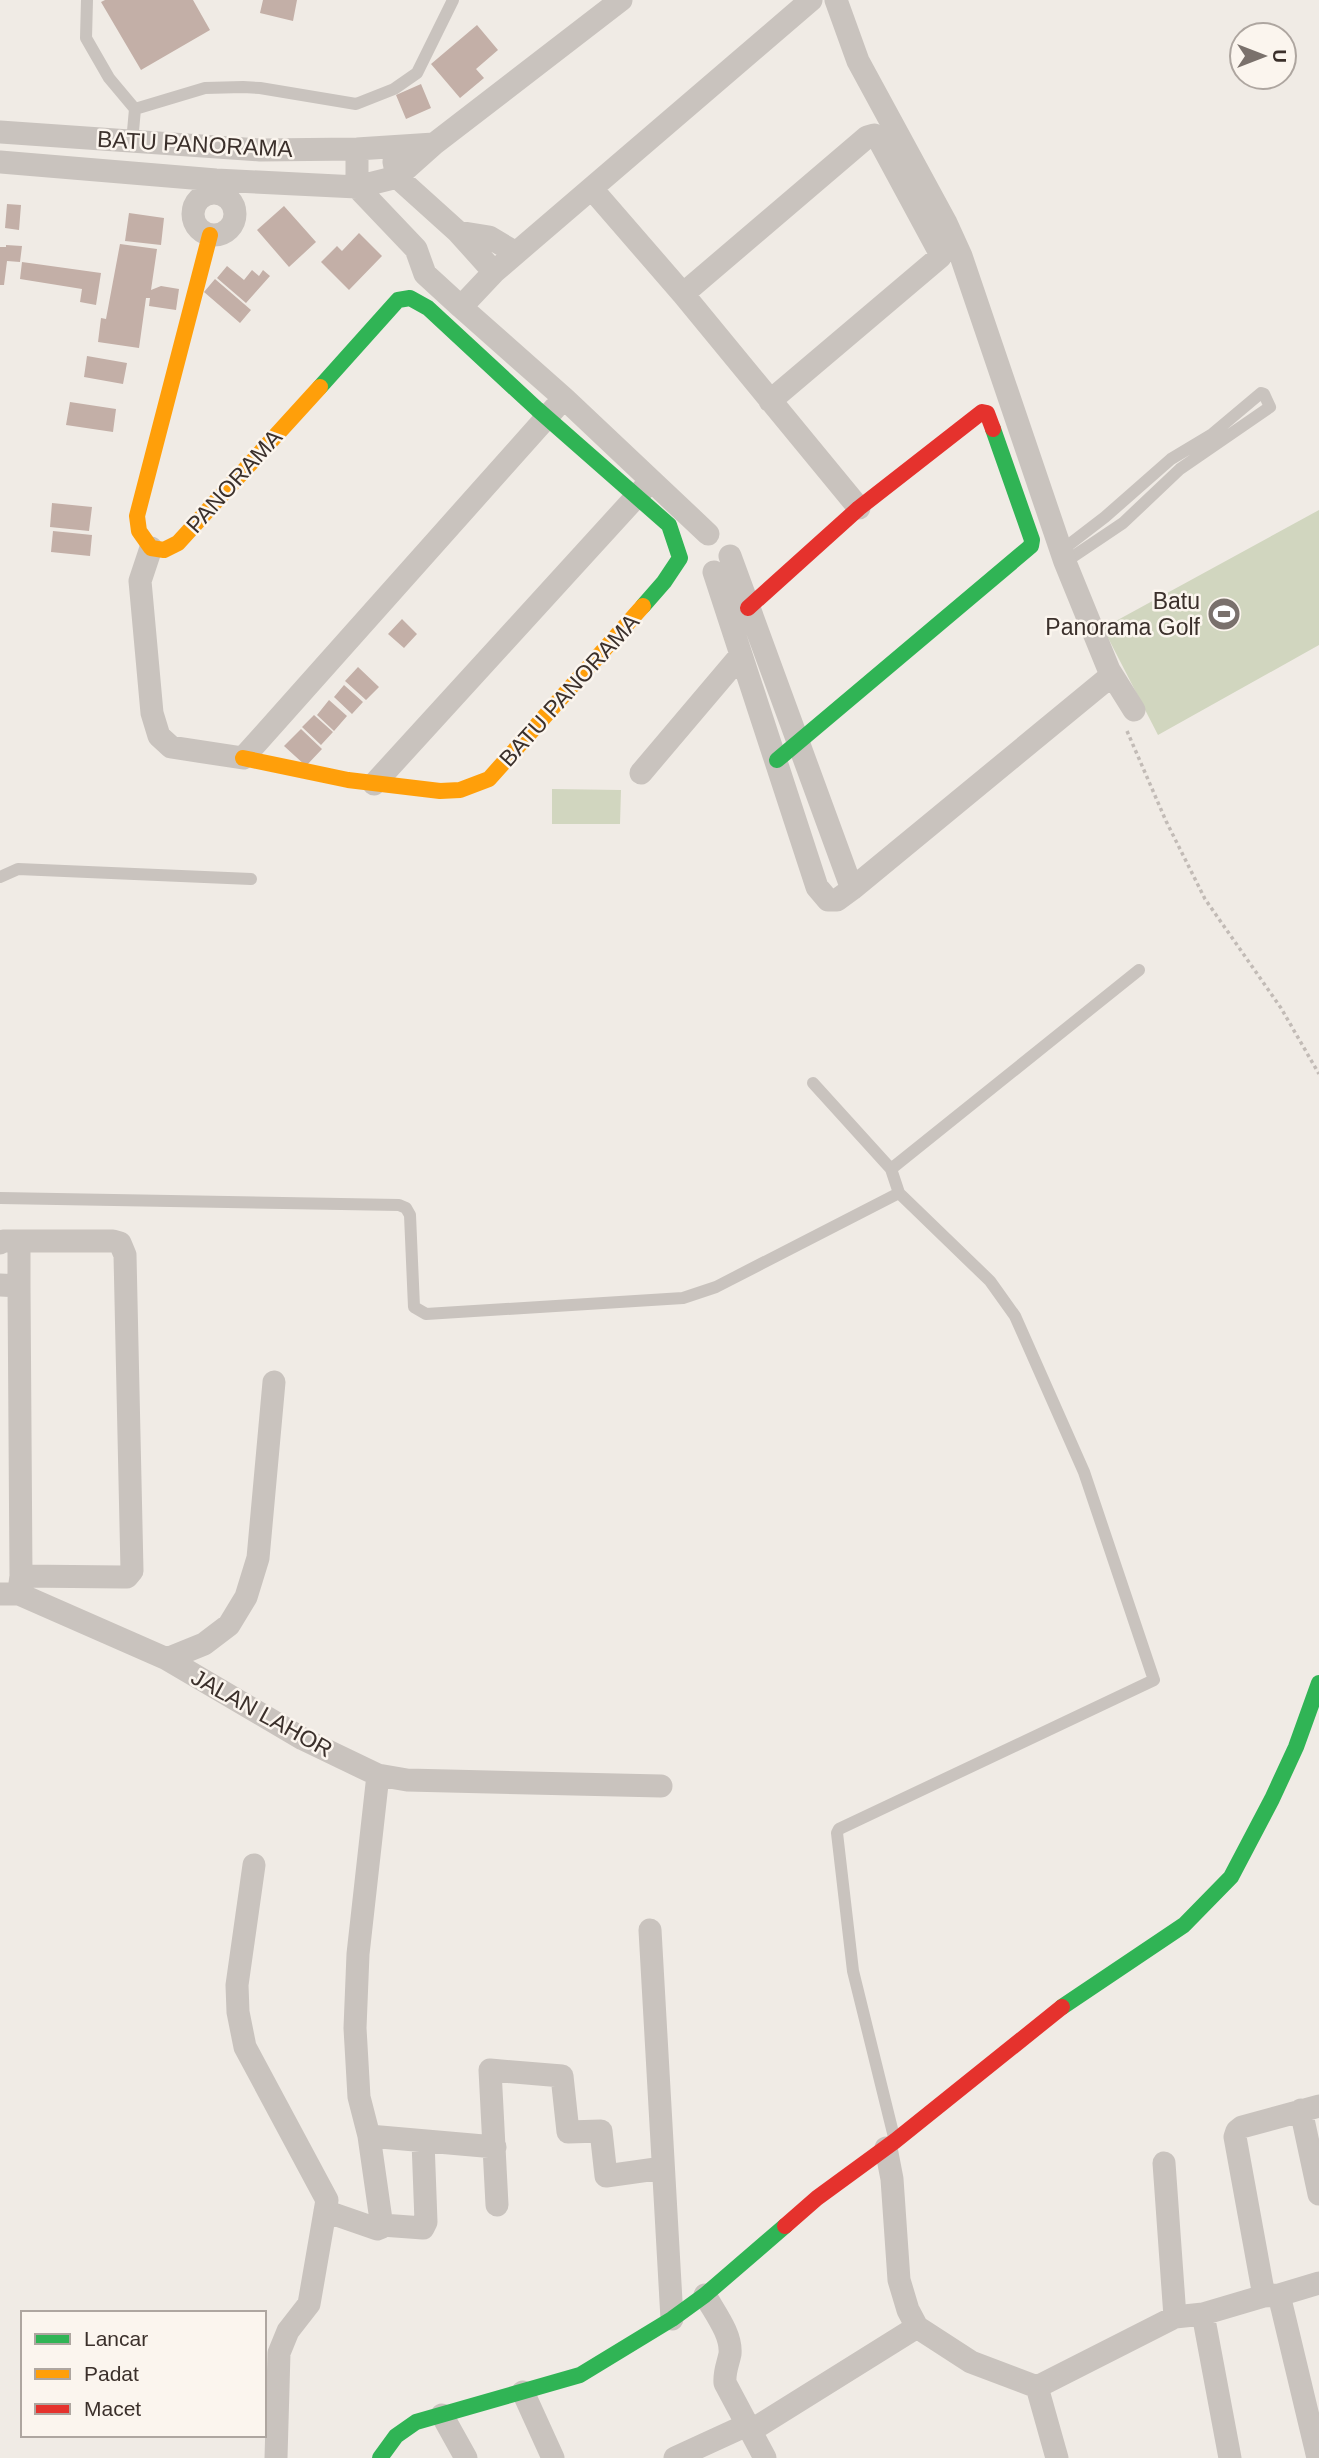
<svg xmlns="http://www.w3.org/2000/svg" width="1319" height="2458" viewBox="0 0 1319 2458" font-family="Arial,sans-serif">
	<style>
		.green { fill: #d1d6bf }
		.building { fill: #c3afa7 }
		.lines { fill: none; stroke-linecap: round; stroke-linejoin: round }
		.path { stroke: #c2bbb6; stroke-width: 3.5; stroke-dasharray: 3.5 3.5; stroke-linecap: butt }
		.lane { stroke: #c9c3be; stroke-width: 12 }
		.street { stroke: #c9c3be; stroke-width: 23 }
		.fast { stroke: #30b455; stroke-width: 16 }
		.slow { stroke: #ff9f0a; stroke-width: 16 }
		.jam { stroke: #e5322d; stroke-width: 16 }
		.labels { text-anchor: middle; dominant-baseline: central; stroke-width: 5; stroke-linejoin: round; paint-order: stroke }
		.street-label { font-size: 23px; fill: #3b302b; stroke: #fbf5ee }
		.poi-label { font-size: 23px; fill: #3b302b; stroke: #fbf5ee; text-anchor: end }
	</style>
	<rect width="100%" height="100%" fill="#f0ebe5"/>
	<path class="green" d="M1319 510V645L1158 735 1103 628Z
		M552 789 621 790 620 824H552Z"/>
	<path class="building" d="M105 0H193L210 30 141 70 101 2Z
		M263 0H297L293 21 260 13Z
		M477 25 498 50 476 69 484 78 460 98 431 64Z
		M421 84 431 108 406 119 396 95Z
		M7 204 21 205 19 230 5 228Z
		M284 206 316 242 289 267 257 230Z
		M129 213 164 218 161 245 125 241Z
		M359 233 382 256 349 290 321 262 337 246 342 251Z
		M120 244 157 249 151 290 161 286 179 289 176 310 149 306 150 298H146L139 348 98 342 101 318 106 319Z
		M6 245 22 246 20 262 7 261 4 285H0V247H6Z
		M22 262 101 273 96 305 80 302 82 289 20 279Z
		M227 266 244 280 252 270 259 276 263 270 270 276 246 303 217 278Z
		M215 279 251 310 240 323 204 292Z
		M87 356 127 363 123 384 84 377Z
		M70 402 116 409 113 432 66 425Z
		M52 503 92 507 89 531 50 527Z
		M53 531 92 535 90 556 51 552Z
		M402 619 417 634 404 648 388 634Z
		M358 667 379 687 366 700 345 681Z
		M344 685 363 702 352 714 334 697Z
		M329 700 347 716 334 731 317 715Z
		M314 715 333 732 321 745 302 727Z
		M301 729 322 749 306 766 284 746Z"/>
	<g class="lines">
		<path class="path" d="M1127 731 1166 821 1205 899 1281 1008 1319 1074"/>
		<path class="lane" d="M87 0 86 38 109 78 135 109 132 142
			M135 109 205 88 243 87 260 88 356 104 394 89 417 73 453 0
			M1062 550 1105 517 1171 459 1211 435 1261 393 1264 394 1270 407 1180 469 1123 523 1065 562
			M0 877 18 869 251 879
			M813 1083 891 1169 899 1193 990 1281 1015 1316 1084 1472 1154 1680 839 1829 837 1833 853 1971 894 2137
			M891 1169 1139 970
			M0 1198 399 1205 406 1208 410 1215 414 1307 426 1314 683 1298 716 1287 899 1193"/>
		<path class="street" d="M836 0 858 61 946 223 961 256 1065 562 1109 670 1134 710
			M0 132 260 150 357 149 434 144
			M357 149V187L416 249 425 274 461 307
			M0 162 216 180 357 187 397 177 434 144 621 0
			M394 162 397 177 458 232 494 272
			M592 189 683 294 859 508
			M193 214a21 21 0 1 1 42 0a21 21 0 1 1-42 0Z
			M458 232 489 237 516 253
			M683 294 867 137 874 135 879 140 940 253V257L770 401
			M708 534 565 399 461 307 494 272 811 0
			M151 548 140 581 152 713 159 736 171 747 243 758 555 408
			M730 556 852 889
			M714 572 817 887 828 900H837L852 889 1112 675
			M641 773 741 655
			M374 784 646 486
			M0 1243 3 1241H113L120 1243 125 1255 132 1571 127 1577H123L21 1576
			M0 1285 19 1286 21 1576 19 1591
			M19 1286V1241
			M0 1594H19L167 1659 303 1739 378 1775 407 1780 661 1786
			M167 1659 204 1644 229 1625 246 1597 258 1558 274 1382
			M254 1865 237 1985 238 2012 245 2047 327 2200 309 2304 288 2331 279 2353 276 2458
			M650 1930 672 2319
			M1301 2110 1319 2194
			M369 2136 495 2147
			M886 2148 892 2179 899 2280 908 2310 917 2327 971 2362 1037 2387 1175 2317 1203 2314 1264 2296 1279 2295 1319 2283
			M1164 2163 1175 2317
			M497 2205 490 2070 562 2076 568 2132 601 2131 606 2176 663 2168
			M325 2211 377 2229 382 2227 369 2136 359 2097 355 2028 358 1954 378 1775
			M382 2225 423 2228 426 2222 423 2141
			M705 2295C714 2312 732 2334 730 2354 728 2364 724 2372 725 2383L765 2458
			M1279 2295 1318 2458
			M1264 2296 1235 2137 1237 2131 1242 2127 1319 2106
			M1203 2314 1230 2458
			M1037 2387 1057 2458
			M523 2392 553 2458
			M442 2415 466 2458
			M752 2430 917 2327
			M675 2458 749 2424"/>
		<path class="fast" d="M320 387 398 300 410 298 428 308 537 409 669 525 680 558 664 582 643 606
			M777 760 1031 546 1032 540 993 429
			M1062 2007 1184 1925 1231 1877 1272 1799 1296 1747 1319 1683
			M380 2458 396 2436 416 2422 580 2375 672 2319 705 2295 785 2226"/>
		<path class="slow" d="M210 235 137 516 139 531 151 548 164 550 178 543 320 387
			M243 758 348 780 440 791 460 790 489 779 643 606"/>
		<path class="jam" d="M748 608 859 508 982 412 987 413 993 429
			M785 2226 817 2198 895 2141 1062 2007"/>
	</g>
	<defs>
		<symbol id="stadium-disc" viewBox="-11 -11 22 22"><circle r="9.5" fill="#7a716c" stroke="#fbf5ee"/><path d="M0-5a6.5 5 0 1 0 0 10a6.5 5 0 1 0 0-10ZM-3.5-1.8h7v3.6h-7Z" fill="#fff"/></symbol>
	</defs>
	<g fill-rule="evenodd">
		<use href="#stadium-disc" x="1205" y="595" width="38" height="38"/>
	</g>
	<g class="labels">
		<g class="street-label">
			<text transform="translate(195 144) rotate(3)">BATU PANORAMA</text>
			<text transform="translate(234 481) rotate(-48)">PANORAMA</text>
			<text transform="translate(569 690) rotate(-48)">BATU PANORAMA</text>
			<text transform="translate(262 1713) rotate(29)">JALAN LAHOR</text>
		</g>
		<g class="poi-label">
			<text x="1200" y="601">Batu<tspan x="1200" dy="26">Panorama Golf</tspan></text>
		</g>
	</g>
	<rect x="21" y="2311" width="245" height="126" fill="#fbf5ee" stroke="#aea6a0" stroke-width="2"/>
	<rect x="35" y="2334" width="35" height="10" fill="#30b455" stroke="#aea6a0" stroke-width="2"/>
	<text x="84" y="2346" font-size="21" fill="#3b302b">Lancar</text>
	<rect x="35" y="2369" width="35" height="10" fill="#ff9f0a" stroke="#aea6a0" stroke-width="2"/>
	<text x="84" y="2381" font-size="21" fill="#3b302b">Padat</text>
	<rect x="35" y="2404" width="35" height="10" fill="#e5322d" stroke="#aea6a0" stroke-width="2"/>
	<text x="84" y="2416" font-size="21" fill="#3b302b">Macet</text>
	<g transform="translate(1263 56) rotate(90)"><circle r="33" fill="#fbf5ee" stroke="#aea6a0" stroke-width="2"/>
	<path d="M0-5L12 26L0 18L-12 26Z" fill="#7a716c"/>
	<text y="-10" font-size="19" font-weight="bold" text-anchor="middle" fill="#3b302b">U</text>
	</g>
</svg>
